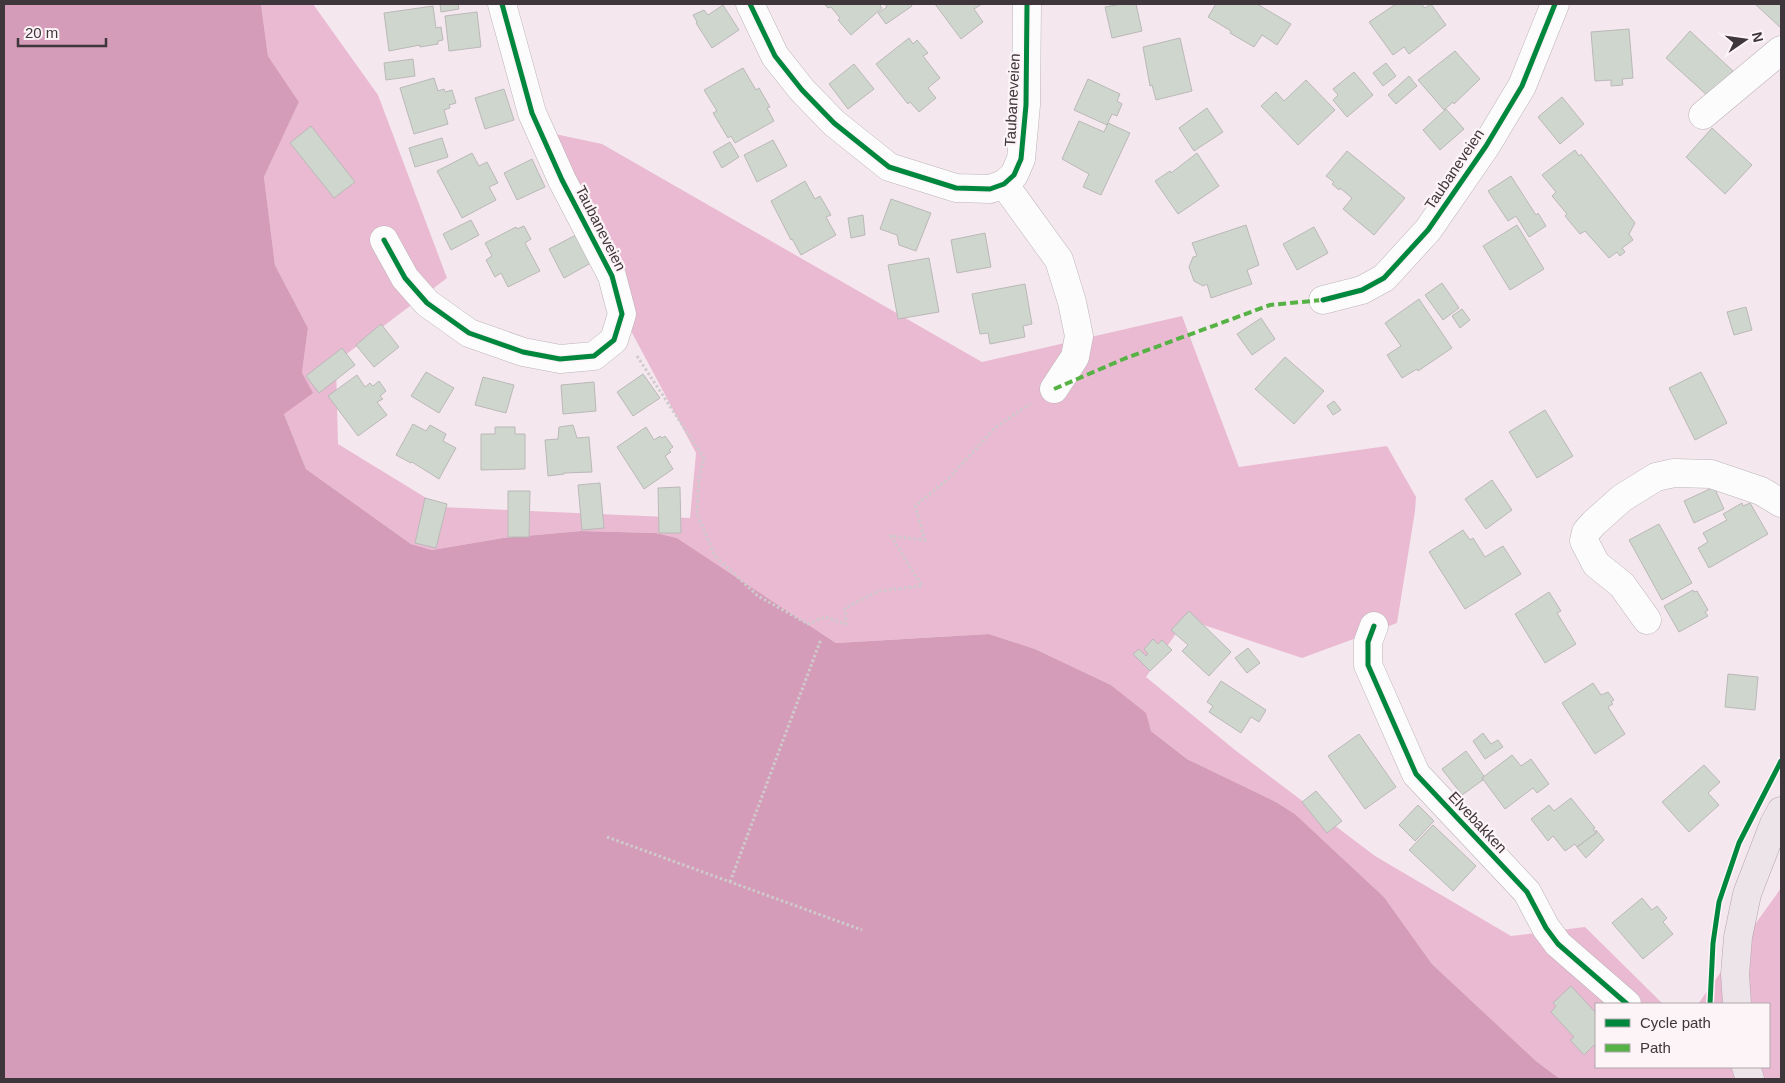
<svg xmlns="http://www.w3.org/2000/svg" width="1785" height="1083" viewBox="0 0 1785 1083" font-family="Helvetica,sans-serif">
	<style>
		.forest { fill: #eabad2 }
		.water { fill: #d49cb8 }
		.building { fill: #cfd6cd; stroke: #bab8b8 }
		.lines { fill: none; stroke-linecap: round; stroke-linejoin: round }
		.street-casing { stroke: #bcb3b8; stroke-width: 29 }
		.primary-casing { stroke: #b8a5af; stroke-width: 29 }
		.path { stroke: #cfcacc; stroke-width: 3; stroke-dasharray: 2.5 2.5; stroke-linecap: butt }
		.street { stroke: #fdfcfc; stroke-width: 28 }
		.primary { stroke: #ede4e9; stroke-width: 28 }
		.quiet { stroke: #57b246; stroke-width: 4; stroke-dasharray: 8 4; stroke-linecap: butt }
		.cycleway-casing { stroke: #fdf4f8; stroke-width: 8 }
		.cycleway { stroke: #00873e; stroke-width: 5 }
		.labels { text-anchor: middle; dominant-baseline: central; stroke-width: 4.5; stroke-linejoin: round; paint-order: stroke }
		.street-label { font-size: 15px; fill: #3e363a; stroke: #fdf4f8 }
	</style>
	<rect width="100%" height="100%" fill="#f4e8ee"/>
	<path class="forest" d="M261 4H313L378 95 447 278 336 362 338 444 441 507 690 518 696 453 622 314 541 131 602 144 982 362 1182 316 1239 467 1387 446 1416 497 1415 511 1397 623 1302 658 1186 619 1146 677 1235 750 1375 856 1511 936 1585 927 1663 1004H1596V1067H1769V1004H1698L1781 888V1079H1560L1536 1061 1432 964 1384 897 1295 814 1276 802 1187 759 1151 731 1145 713 1111 685 1035 649 989 634 836 643 677 538 656 533 581 531 503 538 432 550 411 544 306 469 284 414 302 373 308 328 275 265 264 177 299 102 268 56Z"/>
	<path class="water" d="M4 4H261L268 56 299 102 264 177 275 265 308 328 302 373 313 393 284 414 306 469 411 544 432 550 503 538 581 531 656 533 677 538 836 643 989 634 1035 649 1111 685 1146 713 1151 731 1187 759 1276 802 1295 814 1384 897 1432 964 1536 1061 1560 1079H4Z"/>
	<path class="building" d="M440 4H458L459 9 441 12Z
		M824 4H882L880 6 882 8 851 35 838 20 840 18 831 7 828 8Z
		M885 4H911L912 6 886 24 878 13 887 7Z
		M935 4H982L974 9 983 22 961 39Z
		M1121 4H1136L1142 31 1112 38 1105 7Z
		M1216 4H1257L1291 24 1277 45 1262 35 1254 47 1230 33 1231 31 1208 17Z
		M1396 4H1421L1425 8 1431 4 1446 25 1409 54 1404 47 1393 55 1369 22Z
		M1755 4H1781V28Z
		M723 5 739 30 712 48 696 23 697 22 693 15 704 10 708 15Z
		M433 6 436 28 441 27 443 40 438 41V44L420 47V45L389 51 384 13Z
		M477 12 481 47 449 51 445 16Z
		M1629 29 1633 78 1622 79 1623 85 1611 86V80L1595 81 1591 32Z
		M1690 31 1733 71 1709 97 1666 58Z
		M909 38 913 44 917 40 928 53 923 56 940 78 928 88 936 98 919 112 910 102 908 104 876 64Z
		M1180 38 1192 91 1156 100 1152 85 1150 86 1143 47Z
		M1455 51 1480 79 1454 104 1453 102 1444 110 1418 80Z
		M413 59 415 76 386 80 384 63Z
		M1386 63 1396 76 1383 86 1373 73Z
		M854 64 874 89 848 109 829 84Z
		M743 68 756 90 759 88 770 107 767 108 774 121 735 143 731 136 728 138 713 113 717 111 704 90Z
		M1354 72 1373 95 1347 117 1333 100 1338 95 1333 89Z
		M1409 76 1417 86 1396 104 1388 95Z
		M434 78 438 91 444 89 445 92 452 90 456 103 449 105 450 108 444 110 448 124 414 134 400 88Z
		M1088 79 1120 94 1117 101 1122 104 1117 116 1112 114 1107 125 1074 110Z
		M1306 80 1335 110 1298 145 1261 106 1276 92 1284 101Z
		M504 89 514 120 485 129 475 98Z
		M1562 97 1584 124 1560 144 1538 117Z
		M1207 108 1223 132 1194 151 1179 128Z
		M1446 109 1464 129 1440 150 1423 130Z
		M1079 121 1104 132 1108 123 1130 133 1101 195 1083 187 1089 174 1062 159Z
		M311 126 355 182 334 198 290 143Z
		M1712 128 1752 165 1725 194 1686 157Z
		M442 138 448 157 415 167 409 148Z
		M773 140 787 166 757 182 744 155Z
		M730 142 739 157 722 168 713 152Z
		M1575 150 1579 156 1581 154 1635 223 1629 234 1633 240 1622 248 1625 252 1620 256 1617 252 1609 258 1585 231 1580 234 1565 216 1567 214 1552 196 1556 192 1542 175Z
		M1347 151 1405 198 1374 235 1343 209 1352 198 1340 188 1339 190 1332 184 1334 182 1326 176Z
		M472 153 479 166 487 162 498 183 489 187 496 200 462 218 437 171Z
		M1197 153 1219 186 1178 214 1155 181 1170 171 1171 173Z
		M532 159 545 187 517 200 504 173Z
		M1511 176 1536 215 1538 213 1546 226 1529 237 1516 216 1508 221 1488 191Z
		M805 181 815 199 820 196 831 215 826 217 836 235 801 255 792 239 791 240 771 201Z
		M891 199 931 213 916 251 899 245 897 235 880 229Z
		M863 215 865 235 851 238 848 218Z
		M471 220 479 235 451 250 443 234Z
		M1246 225 1259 265 1247 270 1252 284 1211 298 1207 284 1203 286 1194 281 1189 267 1193 257 1197 256 1192 243Z
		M1517 225 1544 269 1510 290 1483 246Z
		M524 226 531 239 525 243 540 271 508 287 501 273 495 277 486 260 492 256 485 243 516 227 517 229Z
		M1314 227 1328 253 1297 270 1283 244Z
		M985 233 991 267 957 273 951 240Z
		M576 235 591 263 564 278 549 249Z
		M929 258 939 312 898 319 888 265Z
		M1442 283 1459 308 1443 320 1425 295Z
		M1025 284 1032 324 1023 326 1025 337 990 344 988 333 980 334 972 294Z
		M1419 299 1452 348 1418 371 1417 369 1402 378 1387 355 1401 346 1385 323Z
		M1746 307 1752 330 1734 335 1727 312Z
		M1462 309 1470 320 1460 328 1452 316Z
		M1261 318 1275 339 1252 355 1237 334Z
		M381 324 399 347 374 367 356 345Z
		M342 348 355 365 319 393 306 376Z
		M1285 357 1324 391 1294 424 1255 389Z
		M426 372 454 388 439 413 411 396Z
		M1701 372 1727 423 1695 440 1669 388Z
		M643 374 660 398 633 416 617 392Z
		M357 375 365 387 370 383 373 386 379 381 386 391 380 396 383 399 377 402 387 415 358 436 328 396Z
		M483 377 514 385 506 413 475 405Z
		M594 382 596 411 563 414 561 385Z
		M1334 401 1341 410 1333 415 1327 406Z
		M1545 410 1573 456 1537 478 1509 432Z
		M413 424 426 431 430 425 446 434 443 441 456 448 439 479 412 462 411 463 396 455Z
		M573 425 577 438 589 437 592 472 564 473V474L548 476 545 440 558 439 559 427Z
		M495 427H515V434H525V469L481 470V434H495Z
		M646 427 654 440 660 436 662 438 665 436 673 447 669 450 671 452 665 456 673 469 644 489 617 447Z
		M1492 480 1512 510 1486 529 1465 499Z
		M600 483 604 528 582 530 578 485Z
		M680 487 681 533H659L658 488Z
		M1714 487 1724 509 1694 523 1684 501Z
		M508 491H530L529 537H508Z
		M425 498 447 504 436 548 415 543Z
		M1742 503 1743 506 1750 503 1768 534 1709 568 1698 548 1708 542 1703 533 1727 520 1723 514Z
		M1659 524 1692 583 1662 600 1629 540Z
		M1463 530 1470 540 1473 538 1485 557 1503 546 1521 574 1465 609 1429 552Z
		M1693 590 1694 592 1697 591 1708 610 1705 612 1708 616 1679 632 1664 606Z
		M1549 592 1561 611 1557 613 1576 644 1545 663 1515 614Z
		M1189 611 1231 652 1209 676 1182 651 1188 645 1171 630Z
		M1153 639 1158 644 1162 640 1172 650 1150 671 1133 654 1139 649 1146 656 1148 654 1144 649Z
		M1248 648 1260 663 1247 673 1235 658Z
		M1728 674 1758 677 1755 710 1725 707Z
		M1221 681 1266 710 1259 722 1251 717 1241 733 1209 712 1213 706 1207 702Z
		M1593 683 1601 695 1608 692 1614 700 1611 702 1613 704 1608 707 1625 734 1595 754 1562 703Z
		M1483 733 1491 744 1498 740 1503 747 1485 759 1473 741Z
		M1359 734 1396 787 1365 809 1328 756Z
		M1466 751 1484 776 1482 778 1483 780 1462 795 1442 769Z
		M1512 755 1521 766 1531 759 1549 784 1537 793 1533 788 1505 809 1482 778Z
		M1704 765 1720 782 1708 793 1719 805 1689 832 1662 802Z
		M1316 791 1342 821 1327 833 1302 802Z
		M1571 798 1595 828 1593 829 1596 833 1577 847 1575 844 1565 851 1553 836 1548 841 1531 819 1549 805 1554 811Z
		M1418 805 1434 821 1415 841 1399 825Z
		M1433 825 1476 866 1453 891 1409 850Z
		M1596 830 1604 840 1586 858 1577 847 1596 833Z
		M1642 898 1652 910 1657 906 1667 918 1663 922 1673 934 1643 959 1612 923Z
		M1571 986 1596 1013V1047L1594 1045 1584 1055 1570 1040 1574 1037 1551 1012 1556 1006 1553 1003Z"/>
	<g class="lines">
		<defs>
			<path id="street" d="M750 4 775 56 802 90 834 123 889 167 956 188 990 189 1004 184 1014 175 1021 159 1026 105 1027 4
				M1703 115 1781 50
				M1004 184 1059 260 1072 302 1079 336 1075 357 1054 389
				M384 240 405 278 427 303 469 333 523 352 560 359 594 356 614 340 622 314 612 276 562 180 532 113 502 4
				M1323 300 1362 290 1384 278 1428 230 1486 146 1522 86 1555 4
				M1647 620 1622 585 1596 564 1584 541 1586 532 1594 523 1622 498 1656 477 1674 473 1711 474 1761 491 1781 503
				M1374 626 1368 642V665L1416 774 1527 892 1546 928 1558 944 1627 1004"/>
			<path id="primary" d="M1737 1004 1735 974 1738 937 1747 894 1774 824 1781 811
				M1746 1067 1750 1079"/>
		</defs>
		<use href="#street" class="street-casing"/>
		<use href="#primary" class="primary-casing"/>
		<path class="path" d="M637 356 704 458 699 477 697 514 715 556 758 596 808 624 825 617 846 624 845 608 879 591 922 586 891 536 925 540 915 506 947 480 996 427 1030 404
			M607 837 862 930
			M730 882 821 639"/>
		<use href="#street" class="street"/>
		<use href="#primary" class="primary"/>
		<path class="quiet" d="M1054 389 1126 358 1270 305 1323 300"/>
		<defs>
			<path id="cycleway" d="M750 4 775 56 802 90 834 123 889 167 956 188 990 189 1004 184 1014 175 1021 159 1026 105 1027 4
				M384 240 405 278 427 303 469 333 523 352 560 359 594 356 614 340 622 314 612 276 562 180 532 113 502 4
				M1323 300 1362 290 1384 278 1428 230 1486 146 1522 86 1555 4
				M1374 626 1368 642V665L1416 774 1527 892 1546 928 1558 944 1627 1004
				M1710 1004 1713 943 1719 902 1739 843 1781 761"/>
		</defs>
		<use href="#cycleway" class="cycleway-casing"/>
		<use href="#cycleway" class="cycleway"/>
	</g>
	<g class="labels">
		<g class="street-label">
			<text transform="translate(1012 100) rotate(-87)">Taubaneveien</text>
			<text transform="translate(1454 169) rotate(-56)">Taubaneveien</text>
			<text transform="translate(601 228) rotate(63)">Taubaneveien</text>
			<text transform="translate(1478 822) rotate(47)">Elvebakken</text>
		</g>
	</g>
	<rect width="1785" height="1083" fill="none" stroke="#3e363a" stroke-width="10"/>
	<rect x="1595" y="1003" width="175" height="65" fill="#fdf4f8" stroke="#b1a8ac"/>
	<rect x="1605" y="1019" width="25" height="8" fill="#00873e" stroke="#b1a8ac"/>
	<text x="1640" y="1028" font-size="15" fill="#3e363a">Cycle path</text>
	<rect x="1605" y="1044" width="25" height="8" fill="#57b246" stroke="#b1a8ac"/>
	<text x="1640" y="1053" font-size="15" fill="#3e363a">Path</text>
	<g transform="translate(1745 40) rotate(77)" stroke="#fdf4f8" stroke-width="4" paint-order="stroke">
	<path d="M0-4L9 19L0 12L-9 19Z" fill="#3e363a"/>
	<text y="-8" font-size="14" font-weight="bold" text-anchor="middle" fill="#3e363a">N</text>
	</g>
	<path d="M18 38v8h88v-8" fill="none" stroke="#3e363a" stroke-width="2.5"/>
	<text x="25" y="38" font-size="15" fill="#3e363a" stroke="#fdf4f8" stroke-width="4" paint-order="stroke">20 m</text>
</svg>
